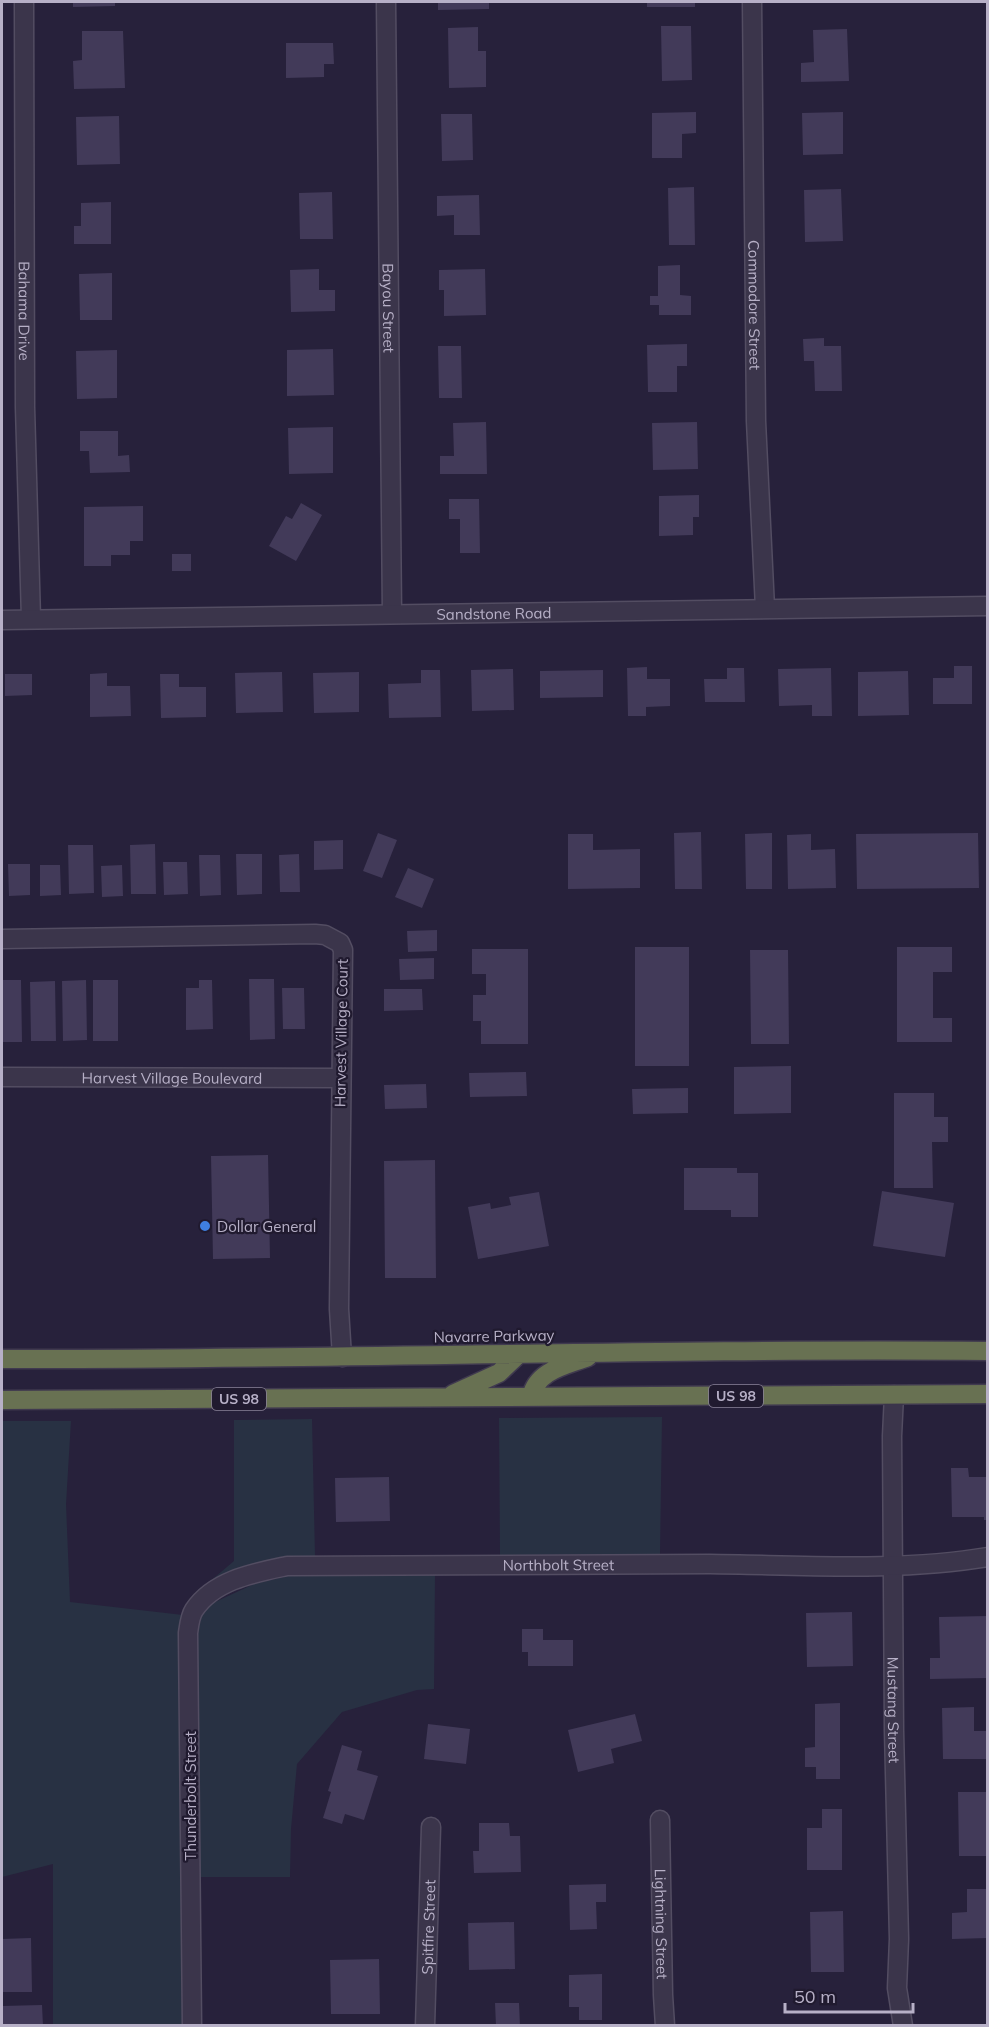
<svg xmlns="http://www.w3.org/2000/svg" width="989" height="2027" viewBox="0 0 989 2027" font-family="Mulish,sans-serif">
	<style>
		.green { fill: #283143 }
		.building { fill: #423a59 }
		.lines { fill: none; stroke-linecap: round; stroke-linejoin: round }
		.minor-casing { stroke: #534d62; stroke-width: 21 }
		.highway-casing { stroke: #403a4f; stroke-width: 21 }
		.minor { stroke: #3b354b; stroke-width: 18 }
		.highway { stroke: #687152; stroke-width: 18 }
		.shop-dot { fill: #3f7fe0; stroke: #201a2f; stroke-width: 2 }
		.labels { text-anchor: middle; dominant-baseline: central; stroke-width: 4.5; stroke-linejoin: round; paint-order: stroke }
		.shield { fill: #201a2f; stroke: #8a8399; stroke-width: 1.5 }
		.shield-label { font-size: 14px; font-weight: bold; fill: #b7b0c7 }
		.street-label { font-size: 15px; fill: #b7b0c7; stroke: #201a2f }
		.poi-label { font-size: 15px; fill: #b7b0c7; stroke: #201a2f; text-anchor: start }
	</style>
	<rect width="100%" height="100%" fill="#27213b"/>
	<path class="green" d="M662 1417 660 1554 500 1555 499 1418Z
		M312 1419 315 1556H319C275 1557 245 1563 208 1583L234 1561V1420Z
		M2 1421H71L66 1504 70 1602 183 1615 181 1877 183 2025H53V1864L2 1877Z
		M435 1575 434 1689 417 1690 342 1712 297 1764 291 1829 290 1877H199L197 1634 200 1616 213 1603 254 1584 288 1576Z"/>
	<path class="building" d="M73 2H115V6L73 7Z
		M438 2H489V9L438 10Z
		M647 2H695V7H647Z
		M661 26H691L692 80 662 81Z
		M478 27V51H486V87L449 88 448 28Z
		M847 29 849 81 801 82V63L814 62 813 30Z
		M82 31H123L125 88 74 89 73 61 82 60Z
		M286 43H333L334 64H324V77L286 78Z
		M696 112V133L682 134V158H652V113Z
		M843 112V154L803 155 802 113Z
		M441 114H472L473 160 442 161Z
		M119 116 120 164 77 165 76 117Z
		M694 187 695 245H669L668 188Z
		M841 189 843 241 805 242 804 190Z
		M332 192 333 239H300L299 193Z
		M479 195 480 235H454V215L437 216V196Z
		M111 202V244H74V226H81V203Z
		M680 265V295L691 296V315H659V305H650V296H658V266Z
		M319 269V290H335V311L291 312 290 270Z
		M485 269 486 315 444 316V290H439V270Z
		M112 273V320H80L79 274Z
		M824 338V346H841L842 391H815L814 361H804L803 339Z
		M687 344V366H677V392H648L647 345Z
		M438 346H461L462 398H439Z
		M333 349 334 395 287 396V350Z
		M117 350V398L77 399 76 351Z
		M486 422 487 474H440V456H454L453 423Z
		M697 422 698 469 653 470 652 423Z
		M333 427V473L289 474 288 428Z
		M80 431H118V456L129 455 130 472 90 473 89 451H80Z
		M699 495V517H693V535L659 536V496Z
		M449 499H479L480 553H460V519H449Z
		M301 503 322 515 296 561 269 546 286 516 292 519Z
		M143 506V541H130V555H111V566H84V507Z
		M172 554H191V571H172Z
		M954 666H972V704H933V678H954Z
		M647 667V679H670V706L646 707V716H628L627 668Z
		M727 668H744L745 702H705L704 679H727Z
		M831 668 832 716H812V705L779 706 778 669Z
		M513 669 514 710 472 711 471 670Z
		M421 670H440L441 717 389 718 388 684 421 683Z
		M603 670V697L540 698V671Z
		M908 671 909 715 858 716V672Z
		M282 672 283 712 236 713 235 673Z
		M359 672V712L314 713 313 673Z
		M107 673V686H130L131 716 90 717V674Z
		M5 674H32V695L5 696Z
		M160 674H179V687H206V717L161 718Z
		M701 832 702 889H675L674 833Z
		M378 833 397 840 382 878 363 871Z
		M772 833V889H746L745 834Z
		M978 833 979 888 857 889 856 834Z
		M568 834H593V850L640 849V888L568 889Z
		M811 834V850L835 849 836 888 788 889 787 835Z
		M343 840V869L314 870V841Z
		M155 844 156 894H131L130 845Z
		M68 845H93L94 893 69 894Z
		M236 854H262V894L237 895Z
		M299 854 300 892H280L279 855Z
		M199 855H220L221 895 200 896Z
		M163 862H187L188 894 164 895Z
		M8 864H30V895L9 896Z
		M40 865H60L61 895 40 896Z
		M122 865 123 896 102 897 101 866Z
		M408 868 434 879 422 908 395 897Z
		M437 930V951L408 952 407 931Z
		M635 947H689V1066H635Z
		M897 947H952V972H933V1018H952V1042H897Z
		M472 949H528V1044H481V1021H473V995H486V974H472Z
		M750 950H788L789 1044H751Z
		M434 958V979L400 980 399 959Z
		M249 979H274L275 1039 250 1040Z
		M2 980H21L22 1042H2Z
		M86 980 87 1040 63 1041 62 981Z
		M93 980H118V1041H93Z
		M199 980H212L213 1029 186 1030V988H199Z
		M55 981 56 1041H31L30 982Z
		M282 988H304L305 1029H283Z
		M384 989H422L423 1010 384 1011Z
		M791 1066V1113L734 1114V1067Z
		M526 1072 527 1096 470 1097 469 1073Z
		M426 1084 427 1108 385 1109 384 1085Z
		M688 1088V1113L633 1114 632 1089Z
		M894 1093H934V1117H948V1142H932L933 1188H894Z
		M268 1155 270 1258 213 1259 211 1156Z
		M435 1160 436 1278H385L384 1161Z
		M684 1168H737V1173H758V1217H731V1210H684Z
		M882 1191 954 1203 945 1257 873 1246Z
		M539 1192 549 1246 478 1259 468 1207 490 1203 491 1209 511 1205 509 1197Z
		M951 1468H968L969 1477H988V1520H984V1517H952Z
		M389 1477 390 1521 336 1522 335 1478Z
		M852 1612 853 1666 807 1667 806 1613Z
		M988 1616V1678L930 1679V1658H940L939 1617Z
		M522 1629H543V1640H573V1666H528V1652H522Z
		M840 1703V1779H816V1767H805V1748L815 1747V1704Z
		M974 1707V1731H987L988 1759H943L942 1708Z
		M635 1714 642 1741 611 1749 614 1763 578 1772 568 1730Z
		M428 1724 470 1729 466 1764 424 1759Z
		M342 1745 362 1751 357 1770 378 1776 364 1820 345 1814 342 1824 323 1818 331 1792 328 1791Z
		M958 1792H988V1856H959Z
		M822 1809H842V1870H807V1828H822Z
		M479 1823H509L510 1836H520L521 1872 474 1873 473 1851H479Z
		M606 1884V1902H596L597 1929 570 1930 569 1885Z
		M967 1889H988V1938L952 1939V1913L967 1912Z
		M843 1911 844 1972H811L810 1912Z
		M514 1922 515 1969 469 1970 468 1923Z
		M31 1938 32 1992H2V1939Z
		M379 1959 380 2014H331L330 1960Z
		M602 1974V2020H579V2007H569V1975Z
		M495 2003H519L520 2026H496Z
		M42 2005 43 2026H2V2006Z"/>
	<g class="lines">
		<defs>
			<g id="minor">
				<path id="s1" d="M24 2 25 407 31 619"/>
				<path id="s2" d="M386 2 392 614"/>
				<path id="s3" d="M752 2 756 421 765 608"/>
				<path id="s4" d="M2 620 988 606"/>
				<path d="M2 939 315 934 325 935 340 943 343 950 339 1309 342 1357"/>
				<path id="s5" d="M2 1077 340 1078"/>
				<path id="s6" d="M894 1395 892 1436 894 1731 899 1939 897 1988 903 2026"/>
				<path id="s7" d="M660 1820 663 1995 665 2026"/>
				<path id="s8" d="M192 2026 188 1633C189 1626 190 1616 194 1610 214 1580 254 1573 287 1566 428 1565 569 1564 710 1564 801 1565 898 1572 988 1557"/>
				<path id="s9" d="M425 2026 431 1827"/>
			</g>
			<path id="highway" d="M2 1359C330 1360 659 1348 988 1351
				M453 1394 499 1373 519 1354
				M531 1397C537 1370 565 1366 588 1357
				M2 1400 988 1394"/>
		</defs>
		<use href="#minor" class="minor-casing"/>
		<use href="#highway" class="highway-casing"/>
		<use href="#minor" class="minor"/>
		<use href="#highway" class="highway"/>
	</g>
	<circle class="shop-dot" cx="205" cy="1226" r="6"/>
	<g class="labels">
		<g class="shield">
			<rect x="709" y="1385" width="54" height="22" rx="4.5"/>
			<rect x="212" y="1388" width="54" height="22" rx="4.5"/>
		</g>
		<g class="shield-label">
			<text x="736" y="1396">US 98</text>
			<text x="239" y="1399">US 98</text>
		</g>
		<g class="street-label">
			<text stroke="none"><textPath href="#s3" startOffset="303">Commodore Street</textPath></text>
			<text stroke="none"><textPath href="#s2" startOffset="306">Bayou Street</textPath></text>
			<text stroke="none"><textPath href="#s1" startOffset="309">Bahama Drive</textPath></text>
			<text stroke="none"><textPath href="#s4" startOffset="492">Sandstone Road</textPath></text>
			<text transform="translate(341 1033) rotate(-89)">Harvest Village Court</text>
			<text stroke="none"><textPath href="#s5" startOffset="170">Harvest Village Boulevard</textPath></text>
			<text transform="translate(494 1336) rotate(-1)">Navarre Parkway</text>
			<text stroke="none"><textPath href="#s8" startOffset="794">Northbolt Street</textPath></text>
			<text stroke="none"><textPath href="#s6" startOffset="315">Mustang Street</textPath></text>
			<text transform="translate(190 1796) rotate(-90)">Thunderbolt Street</text>
			<text stroke="none"><textPath href="#s7" startOffset="104">Lightning Street</textPath></text>
			<text stroke="none"><textPath href="#s9" startOffset="99">Spitfire Street</textPath></text>
		</g>
		<g class="poi-label">
			<text x="217" y="1226">Dollar General</text>
		</g>
	</g>
	<rect width="989" height="2027" fill="none" stroke="#b7b0c7" stroke-width="6"/>
	<path d="M785 2003v9h128v-9" fill="none" stroke="#b7b0c7" stroke-width="3"/>
	<text x="794" y="2003" font-size="18" fill="#b7b0c7" stroke="#201a2f" stroke-width="4.5" paint-order="stroke">50 m</text>
</svg>
